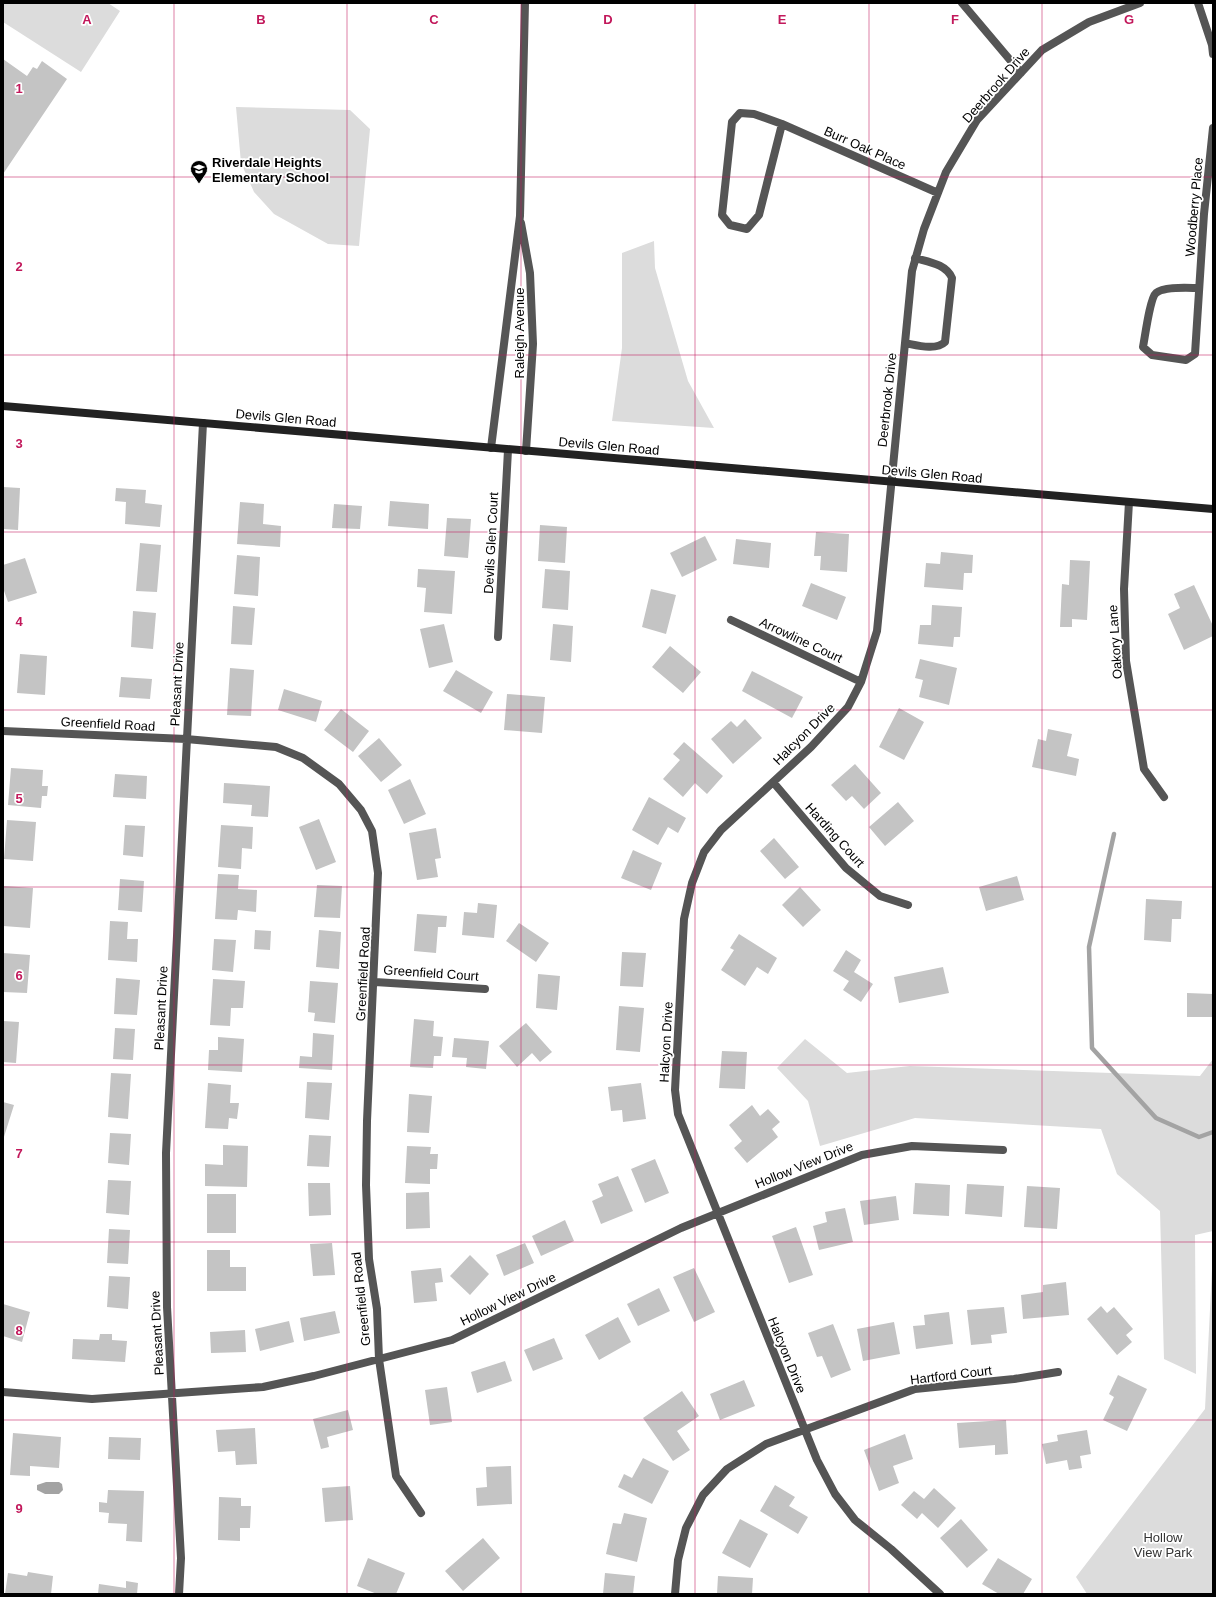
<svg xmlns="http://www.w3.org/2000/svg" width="1216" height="1597" viewBox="0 0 1216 1597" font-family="Arial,sans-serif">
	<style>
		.green { fill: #dcdcdc }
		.water { fill: #a3a3a3 }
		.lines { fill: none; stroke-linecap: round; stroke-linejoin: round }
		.stream { stroke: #a3a3a3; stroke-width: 4.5 }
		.building { fill: #c4c4c4 }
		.minor { stroke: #555; stroke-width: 8 }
		.secondary { stroke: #222; stroke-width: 8 }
		.grid { fill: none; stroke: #c2185b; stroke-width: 1; stroke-opacity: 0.55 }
		.labels { text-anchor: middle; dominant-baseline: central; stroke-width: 3.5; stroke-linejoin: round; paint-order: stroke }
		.street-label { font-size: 13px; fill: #000; stroke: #fff }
		.poi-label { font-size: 13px; font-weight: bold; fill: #000; stroke: #fff; text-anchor: start }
		.park-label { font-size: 13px; fill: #333; stroke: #fff }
		.grid-label { font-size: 13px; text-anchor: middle; font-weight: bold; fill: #c2185b; stroke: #fff; stroke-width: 3.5; stroke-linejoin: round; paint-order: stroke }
	</style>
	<rect width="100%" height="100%" fill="#fff"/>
	<path class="green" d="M3 3H108L120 11 81 72 3 22Z
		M236 107 350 110 370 129 359 246 328 244 274 214 254 192 241 163Z
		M654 241 655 268 688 381 714 428 612 421 622 348V253Z
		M805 1039 847 1073 910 1066 1200 1076 1213 1059V1231L1195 1235 1196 1374 1164 1359 1160 1211 1117 1174 1101 1129 915 1118 820 1146 808 1101 777 1068Z
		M1213 1249V1594H1087L1076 1577 1205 1409Z"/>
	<path class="water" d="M46 1482H59L62 1484 63 1490 59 1494H45L37 1490V1485Z"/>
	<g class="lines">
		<path class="stream" d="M1114 834 1089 947 1092 1048 1156 1118 1199 1137 1213 1132"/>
	</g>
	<path class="building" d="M3 59 27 76 33 67 37 69 42 61 67 79 3 174Z
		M3 487 20 488 18 530 3 529Z
		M116 488 146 490 145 503 162 505 160 527 125 524 126 502 115 501Z
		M390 501 429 504 428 529 388 526Z
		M240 502 264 504 263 524 281 526 280 547 237 544Z
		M334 504 362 506 360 529 332 528Z
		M447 518 471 519 468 558 444 556Z
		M540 525 567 527 565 563 538 561Z
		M816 532 849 534 847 572 820 570 821 556H814Z
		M705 536 717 560 682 577 670 553Z
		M736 539 771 543 769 568 733 564Z
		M140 543 161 545 157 592 136 591Z
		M941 552 973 555 972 573H964L963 590 924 587 926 563 940 564Z
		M237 555 260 557 258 596 234 594Z
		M25 558 37 593 8 602 3 588V565Z
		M1070 560 1090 561 1087 620 1072 619V627H1060L1062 584 1069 585Z
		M418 569 455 571 452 614 424 612 426 588 417 587Z
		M545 569 570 571 568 610 542 608Z
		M811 583 846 597 837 620 802 606Z
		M1194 585 1213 626V636L1184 650 1168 614 1180 608 1174 594Z
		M651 589 676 595 666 634 642 627Z
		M932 605 962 607 960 637H954L953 647 918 644 920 625H931Z
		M233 606 255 608 252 645 231 644Z
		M133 611 156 613 153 649 131 647Z
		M444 624 453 662 429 668 420 629Z
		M553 624 573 626 571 662 550 660Z
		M670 646 701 672 683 693 652 667Z
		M20 654 47 656 45 695 17 693Z
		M920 659 957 668 949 705 919 697 923 680 915 678Z
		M230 668 254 670 251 716 227 715Z
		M456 670 493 692 481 713 443 691Z
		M752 671 803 697 792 718 742 691Z
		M121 677 152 679 150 699 119 697Z
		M284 689 322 701 316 722 278 710Z
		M507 694 545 697 542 733 504 730Z
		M899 708 924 722 904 760 879 747Z
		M341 709 369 731 353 752 324 730Z
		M745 719 762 738 733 764 711 739 731 721 737 727Z
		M1048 729 1072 734 1067 756 1079 759 1076 776 1032 767 1038 739 1046 741Z
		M379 738 402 765 381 782 358 756Z
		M684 742 723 776 707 794 695 783 683 797 663 779 680 760 673 754Z
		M855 764 881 793 864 809 852 796 846 801 831 785Z
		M11 768 43 770 42 786H48L47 796H42L41 808 8 805Z
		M115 774 147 776 146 799 113 797Z
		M410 779 426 814 404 824 388 790Z
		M224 783 270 786 268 817 251 816 252 805 223 803Z
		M649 797 686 818 678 833 668 827 658 845 632 830Z
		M898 802 914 821 885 846 869 827Z
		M319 819 336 862 316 870 299 827Z
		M7 820 36 822 33 861 4 859Z
		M125 825 145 826 143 857 123 855Z
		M221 825 253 827 252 849 242 848 241 869 218 867Z
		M436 828 441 858 435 859 438 877 417 880 409 833Z
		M774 838 799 867 785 879 760 851Z
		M633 850 662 863 651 890 621 878Z
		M218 874 239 875 238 889 257 890 256 912 238 910 237 920 215 919Z
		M1017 876 1024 900 986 911 979 887Z
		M120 879 144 881 142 912 118 910Z
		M317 885 342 886 340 918 314 917Z
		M4 886 33 888 30 928 3 926Z
		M800 887 821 910 803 927 782 905Z
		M1146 899 1182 901 1181 919H1172L1171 942 1144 940Z
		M478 903 497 905 494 938 462 935 464 912 477 913Z
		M417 914 447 916 446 927H438L436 953 414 951Z
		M110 921 128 922 127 939H138L137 962 108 960Z
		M519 923 549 943 536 962 506 941Z
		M255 930 271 931 270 950 254 949Z
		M319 930 341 932 339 969 316 967Z
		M739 934 777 958 768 974 757 967 745 986 721 970 734 950 730 948Z
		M214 939 236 940 233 972 212 970Z
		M846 950 861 960 854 972 873 984 861 1002 843 990 849 981 833 971Z
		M622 952 646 953 643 987 620 986Z
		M3 953 30 955 27 993 3 992Z
		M943 967 949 993 899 1003 894 977Z
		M538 974 560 976 557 1010 536 1008Z
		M116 978 140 980 137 1015 114 1014Z
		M213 979 245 981 243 1008H231L230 1026 210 1025Z
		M310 981 338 983 335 1023 314 1021 315 1013 308 1012Z
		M1187 993 1213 994V1017H1187Z
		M619 1006 644 1008 640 1052 616 1050Z
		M414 1019 434 1021 433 1036 443 1037 441 1056H434L433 1068 410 1067Z
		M3 1021 19 1022 16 1063 3 1062Z
		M526 1023 552 1052 540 1062 532 1053 517 1067 499 1046Z
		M115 1028 135 1029 133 1060 113 1059Z
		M313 1033 334 1035 332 1070 299 1068 300 1056 312 1057Z
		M218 1037 244 1039 242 1072 208 1070 209 1050H218Z
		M454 1038 489 1041 486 1069 466 1067 467 1058 452 1057Z
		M722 1051 747 1052 745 1089 719 1088Z
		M111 1073 131 1074 128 1119 108 1117Z
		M307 1082 332 1083 329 1120 305 1118Z
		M208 1083 231 1085 230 1103H239L237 1119 229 1118 228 1129 205 1128Z
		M641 1083 646 1119 623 1122 622 1110 611 1111 608 1087Z
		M409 1094 432 1096 429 1133 407 1132Z
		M3 1102 14 1105 3 1140Z
		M752 1105 760 1116 768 1109 780 1122 772 1129 778 1137 747 1163 734 1148 742 1141 729 1125Z
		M110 1133 131 1134 129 1165 108 1163Z
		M309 1135 331 1136 329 1167 307 1166Z
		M223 1145 248 1146 247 1187 205 1186V1164L223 1165Z
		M407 1146 431 1147 430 1154H438L437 1169H430V1184L405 1183Z
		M655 1159 669 1193 645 1203 631 1169Z
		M618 1176 633 1211 601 1224 592 1201 603 1196 598 1184Z
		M108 1180 131 1181 129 1215 106 1213Z
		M308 1183H330L331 1215 309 1216Z
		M915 1183 950 1185 949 1216 913 1214Z
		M967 1184 1004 1186 1002 1217 965 1214Z
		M1027 1186 1060 1188 1057 1229 1024 1227Z
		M429 1192 430 1228 406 1229V1193Z
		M207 1194H236V1233H207Z
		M896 1196 899 1220 864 1225 860 1201Z
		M845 1208 853 1242 819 1250 813 1226 827 1222 825 1212Z
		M565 1220 574 1241 541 1256 532 1236Z
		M796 1227 813 1275 789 1283 772 1236Z
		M109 1229 130 1230 128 1264 107 1263Z
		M332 1243 335 1275 313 1276 310 1244Z
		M525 1243 534 1263 504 1276 496 1255Z
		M207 1250H230V1267H246V1291H207Z
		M470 1255 489 1274 470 1295 450 1276Z
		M441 1268 443 1282 435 1283 437 1301 414 1303 411 1271Z
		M694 1268 715 1312 694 1322 673 1277Z
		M109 1276 130 1277 128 1309 107 1307Z
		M1066 1282 1069 1315 1023 1319 1021 1295 1043 1292V1285Z
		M659 1288 670 1311 638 1326 627 1304Z
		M3 1304 30 1312 22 1342 3 1336Z
		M1101 1306 1107 1313 1114 1307 1133 1329 1126 1335 1132 1342 1117 1355 1087 1319Z
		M1004 1307 1007 1333 991 1335 992 1343 971 1345 967 1310Z
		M335 1311 340 1333 304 1341 300 1318Z
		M949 1312 953 1344 916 1349 913 1326 925 1325 924 1315Z
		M618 1317 631 1342 599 1360 585 1335Z
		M289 1321 294 1342 260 1351 255 1329Z
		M894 1322 900 1354 863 1361 857 1329Z
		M833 1324 851 1370 831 1378 822 1356 817 1357 808 1333Z
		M245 1330 246 1352 211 1353 210 1332Z
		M100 1334H112V1340L127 1341 125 1362 72 1359 73 1339 99 1340Z
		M554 1338 563 1359 533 1371 524 1350Z
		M505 1361 512 1381 477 1393 471 1372Z
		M1118 1375 1147 1389 1127 1431 1103 1420 1114 1397 1109 1394Z
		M744 1380 755 1406 720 1420 710 1394Z
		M447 1387 452 1422 430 1425 425 1390Z
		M682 1391 699 1416 677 1431 690 1450 673 1461 643 1418Z
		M348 1410 353 1430 327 1437 329 1447 321 1449 313 1419Z
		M1006 1420 1008 1454 995 1455V1445L959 1448 957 1423Z
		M255 1428 257 1464 236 1465 235 1451 218 1452 216 1430Z
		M1087 1430 1091 1454 1080 1456 1082 1468 1069 1470 1067 1460 1046 1464 1042 1444 1058 1441 1057 1435Z
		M13 1433 61 1437 59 1468 30 1466V1476L10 1475Z
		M905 1434 913 1459 893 1466 899 1483 879 1491 864 1450Z
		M109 1437 141 1438 140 1460 108 1459Z
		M643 1458 669 1471 652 1504 618 1487 624 1474 632 1478Z
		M511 1466 512 1504 477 1506 476 1488 487 1487 486 1467Z
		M775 1485 795 1497 789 1506 808 1517 798 1534 760 1511Z
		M350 1486 353 1520 325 1522 322 1488Z
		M934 1488 956 1508 938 1528 922 1513 917 1519 901 1505 914 1491 924 1499Z
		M108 1490 144 1491 142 1542 126 1541 127 1524 108 1523 109 1513 99 1512V1502L107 1503Z
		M219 1497 241 1498V1506H251L250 1528H240V1541L218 1540Z
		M624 1513 647 1518 637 1562 606 1554 613 1523 621 1524Z
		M740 1519 768 1534 750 1568 722 1553Z
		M961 1519 988 1550 967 1568 940 1538Z
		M483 1538 500 1558 463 1591 445 1571Z
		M368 1558 405 1573 396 1594H377L357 1586Z
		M998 1558 1032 1579 1023 1594H999L982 1584Z
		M28 1572 53 1576 51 1594H5L8 1573 27 1576Z
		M605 1573 635 1576 633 1594H603Z
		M718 1576 753 1578 752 1594H717Z
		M126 1581 138 1583 137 1594H98L99 1584 126 1588Z"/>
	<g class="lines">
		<path class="minor" d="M962 3 1021 73
			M1198 3 1212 45 1213 54
			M782 124 759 215 747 229 730 225 722 215 732 122 740 113 754 114 782 124 938 193
			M521 223 530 273 533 344 526 451
			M1199 288C1189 288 1164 286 1156 293 1150 298 1145 337 1143 347L1152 355 1186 360 1195 354 1204 214 1213 128
			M905 343C916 345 936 351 945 342L952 278C946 264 929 262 915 258
			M491 448 520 216 525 3
			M1129 502 1124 589 1126 661 1144 769 1164 797
			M731 620 861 682
			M498 637 508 450
			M3 731 186 739 276 747 303 758 339 784 361 810 372 831 378 873 367 1121 366 1185 369 1259 377 1309 379 1359 396 1476 421 1513
			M773 782 846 868 880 896 908 905
			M375 982 485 989
			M3 1392 92 1399 263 1387 314 1376 452 1340 681 1228 862 1155 912 1146 1003 1150
			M179 1594 181 1558 167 1307 166 1153 203 423
			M675 1594 678 1560 686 1528 703 1495 727 1469 766 1444 915 1389 1014 1379 1058 1372
			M940 1594 891 1549 855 1520 835 1494 817 1460 678 1114 675 1090 684 919 692 883 704 852 721 830 811 747 848 707 861 682 877 631 912 271 924 229 946 172 977 120 1042 50 1089 22 1140 3"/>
		<path class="secondary" d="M3 406 1213 509"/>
	</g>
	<path class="grid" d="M174 3V1594M347 3V1594M521 3V1594M695 3V1594M869 3V1594M1042 3V1594M3 177H1213M3 355H1213M3 532H1213M3 710H1213M3 887H1213M3 1065H1213M3 1242H1213M3 1420H1213"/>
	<defs>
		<symbol id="school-pin" viewBox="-11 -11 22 30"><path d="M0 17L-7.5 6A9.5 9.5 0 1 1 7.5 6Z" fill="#000" stroke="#fff"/><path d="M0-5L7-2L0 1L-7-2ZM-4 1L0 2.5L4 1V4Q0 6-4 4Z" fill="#fff"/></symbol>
	</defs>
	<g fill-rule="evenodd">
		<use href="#school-pin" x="189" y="159" width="20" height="27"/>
	</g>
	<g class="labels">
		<g class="street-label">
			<text transform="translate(996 85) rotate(-49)">Deerbrook Drive</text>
			<text transform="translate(865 148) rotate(24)">Burr Oak Place</text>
			<text transform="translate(1194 207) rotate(-85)">Woodberry Place</text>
			<text transform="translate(519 333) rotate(-90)">Raleigh Avenue</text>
			<text transform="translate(887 400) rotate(-84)">Deerbrook Drive</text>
			<text transform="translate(286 418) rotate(5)">Devils Glen Road</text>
			<text transform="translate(609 446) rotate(5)">Devils Glen Road</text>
			<text transform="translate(932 474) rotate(5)">Devils Glen Road</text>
			<text transform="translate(491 543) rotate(-87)">Devils Glen Court</text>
			<text transform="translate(801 640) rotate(25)">Arrowline Court</text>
			<text transform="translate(1115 642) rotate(-94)">Oakory Lane</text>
			<text transform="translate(177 684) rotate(-87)">Pleasant Drive</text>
			<text transform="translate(108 724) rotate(3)">Greenfield Road</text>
			<text transform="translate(804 734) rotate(-45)">Halcyon Drive</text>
			<text transform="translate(835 835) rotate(48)">Harding Court</text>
			<text transform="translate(431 973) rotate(4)">Greenfield Court</text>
			<text transform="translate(363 974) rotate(-87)">Greenfield Road</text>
			<text transform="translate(161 1008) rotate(-87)">Pleasant Drive</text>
			<text transform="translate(666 1042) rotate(-87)">Halcyon Drive</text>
			<text transform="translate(804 1165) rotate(-22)">Hollow View Drive</text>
			<text transform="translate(361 1299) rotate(-96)">Greenfield Road</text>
			<text transform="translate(508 1299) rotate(-26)">Hollow View Drive</text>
			<text transform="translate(157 1333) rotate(-93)">Pleasant Drive</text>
			<text transform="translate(787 1355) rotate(68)">Halcyon Drive</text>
			<text transform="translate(951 1375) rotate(-7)">Hartford Court</text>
		</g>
		<g class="poi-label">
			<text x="212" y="162">Riverdale Heights<tspan x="212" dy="15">Elementary School</tspan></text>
		</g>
		<g class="park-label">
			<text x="1163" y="1537">Hollow<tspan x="1163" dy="15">View Park</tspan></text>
		</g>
	</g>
	<g class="grid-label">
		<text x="87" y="24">A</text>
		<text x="261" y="24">B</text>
		<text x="434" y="24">C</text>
		<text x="608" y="24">D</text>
		<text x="782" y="24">E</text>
		<text x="955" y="24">F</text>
		<text x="1129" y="24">G</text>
		<text x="19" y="93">1</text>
		<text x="19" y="271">2</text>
		<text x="19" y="448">3</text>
		<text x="19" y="626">4</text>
		<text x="19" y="803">5</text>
		<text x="19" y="980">6</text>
		<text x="19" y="1158">7</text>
		<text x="19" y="1335">8</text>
		<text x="19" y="1513">9</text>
	</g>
	<rect width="1216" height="1597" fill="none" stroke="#000000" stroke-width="8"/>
</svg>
